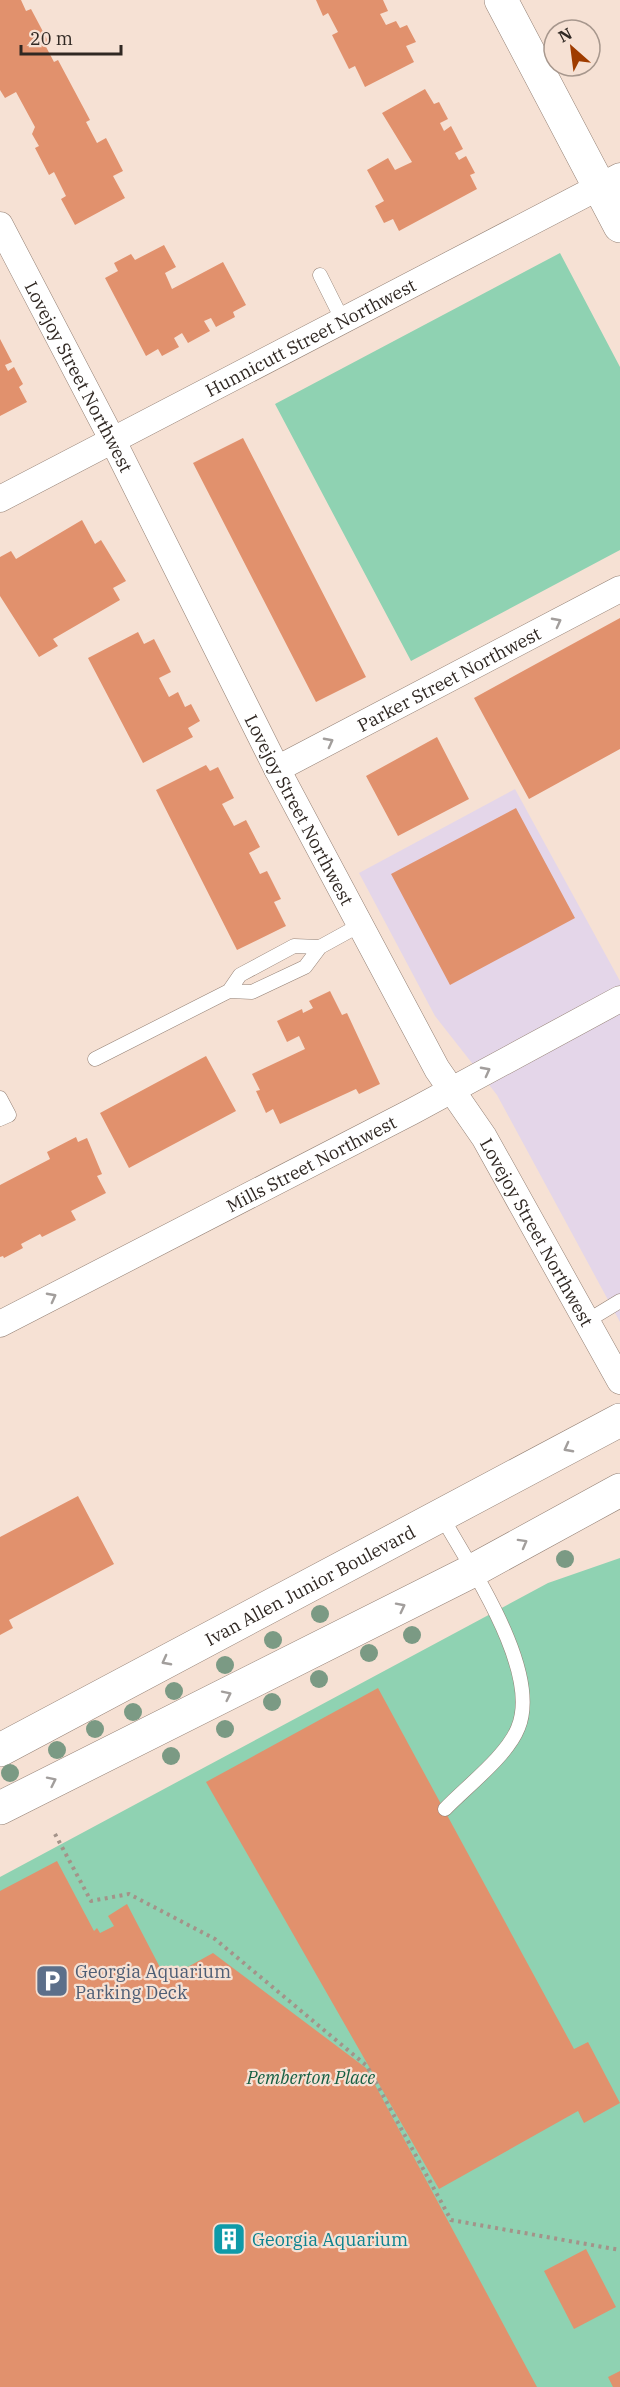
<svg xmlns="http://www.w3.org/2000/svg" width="620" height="2387" viewBox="0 0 620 2387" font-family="'IBM Plex Serif',serif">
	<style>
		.commercial { fill: #e4d6e9 }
		.green { fill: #8fd2b2 }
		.building { fill: #e1916d }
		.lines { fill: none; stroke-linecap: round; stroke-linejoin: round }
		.lane-casing { stroke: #927f73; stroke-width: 15 }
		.street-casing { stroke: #927f73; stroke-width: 27 }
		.secondary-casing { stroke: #927f73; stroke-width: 34 }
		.path { stroke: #a39389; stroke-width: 4; stroke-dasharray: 3 4.5; stroke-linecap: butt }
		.lane { stroke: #fff; stroke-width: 14 }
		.street { stroke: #fff; stroke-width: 26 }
		.secondary { stroke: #fff; stroke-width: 33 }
		.tree { fill: #7b9a84 }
		.oneway { stroke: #a29e9c }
		.labels { text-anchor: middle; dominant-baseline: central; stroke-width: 4.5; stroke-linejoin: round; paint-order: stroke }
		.street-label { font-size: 18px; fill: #302823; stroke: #f6e1d4 }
		.service-label { font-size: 18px; fill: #4e5e75; stroke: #f6e1d4; text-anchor: start }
		.park-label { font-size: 18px; font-style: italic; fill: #165f43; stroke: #f6e1d4 }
		.culture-label { font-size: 18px; fill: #0d838f; stroke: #f6e1d4; text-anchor: start }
	</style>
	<rect width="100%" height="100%" fill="#f6e1d4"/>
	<path class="commercial" d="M515 789 620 981V1322L497 1095 435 1016 359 873Z"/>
	<path class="green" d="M560 253 620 367V550L411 661 275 404Z
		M620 1558V2387H0V1877L548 1583Z"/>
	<path class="building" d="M0 0H21L26 11 31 9 48 41 44 43 54 62 58 60 90 120 86 122 97 143 106 138 123 171 113 176 125 198 75 225 61 199 66 196 54 172 49 175 35 148 39 146 32 134 35 127 16 92 5 98 0 90Z
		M316 0H383L388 11 380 14 386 25 396 21 400 28 407 25 416 42 406 46 414 62 365 87 355 66 349 69 332 35 338 32 328 13 323 16Z
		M425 89 434 104 439 102 448 119 440 123 444 131 451 126 463 149 455 153 459 160 466 156 475 173 470 175 477 189 399 231 393 219 384 223 375 206 384 201 367 170 388 158 395 170 412 162 382 113Z
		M164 245 176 267 165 273 172 289 223 262 246 305 233 312 235 317 216 327 211 318 204 321 210 331 188 343 182 333 174 338 179 347 162 356 158 349 146 356 105 278 118 271 114 263 131 254 135 260Z
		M0 339 12 362 5 365 8 371 14 367 23 384 19 387 27 402 0 416Z
		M243 438 366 677 316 702 193 463Z
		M82 520 95 544 101 540 126 581 113 588 120 600 53 639 58 646 39 657 0 596V557L11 551 16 559Z
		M620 618V749L529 799 474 698Z
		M138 632 144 644 154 639 171 672 159 678 169 697 178 692 185 707 191 704 200 721 188 728 193 737 143 763 88 658Z
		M437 737 469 799 398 836 366 776Z
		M206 765 210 771 218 767 234 798 222 804 234 826 246 820 260 847 249 853 260 874 267 871 281 899 274 902 286 926 237 950 156 790Z
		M516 808 575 918 450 985 391 874Z
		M330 991 342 1015 347 1013 380 1084 359 1094 356 1089 280 1124 273 1109 266 1113 256 1091 260 1090 252 1074 305 1049 299 1036 287 1042 277 1021 302 1009 303 1013 313 1008 309 1001Z
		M206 1056 236 1111 129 1168 100 1113Z
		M76 1137 78 1142 87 1138 102 1174 97 1176 106 1193 71 1211 76 1220 42 1237 40 1234 21 1244 23 1248 4 1258 3 1256 0 1257V1185L50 1159 47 1152Z
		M78 1496 114 1564 9 1620 13 1628 0 1635V1537Z
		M378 1688 574 2049 588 2042 620 2103 584 2123 578 2111 439 2189 206 1782Z
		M57 1861 94 1931 97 1928 100 1933 114 1926 108 1916 127 1904 166 1979 213 1953 366 2068 537 2387H0V1891Z
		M586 2249 616 2307 574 2329 544 2271Z
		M620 2371V2387H613L608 2377Z"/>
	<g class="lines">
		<defs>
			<path id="lane" d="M320 275 342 319
				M229 991 240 975 294 946 320 947
				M95 1059 229 991 252 992 305 967 320 947 360 925
				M0 1098 9 1115 0 1119
				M587 1321 620 1301
				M441 1515C469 1566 542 1671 518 1728 507 1756 466 1787 445 1809"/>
			<g id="street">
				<path id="s1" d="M0 225 113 441 277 769 437 1069 484 1137 620 1381"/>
				<path id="s2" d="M0 499 620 176"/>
				<path id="s3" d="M277 769 620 589"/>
				<path id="s4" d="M0 1324 413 1111 620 999"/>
			</g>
			<g id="secondary">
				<path d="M501 0 620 226"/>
				<path id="s5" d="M0 1750 620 1420"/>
				<path d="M0 1808 472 1571 620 1490"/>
			</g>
		</defs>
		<use href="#lane" class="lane-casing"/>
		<use href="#street" class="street-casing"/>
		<use href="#secondary" class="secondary-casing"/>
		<path class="path" d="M55 1834 91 1901 129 1894 215 1939 367 2066 451 2220 620 2250"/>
		<use href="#lane" class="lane"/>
		<use href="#street" class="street"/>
		<use href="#secondary" class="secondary"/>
	</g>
	<g class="tree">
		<circle cx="565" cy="1559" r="9"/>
		<circle cx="320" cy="1614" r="9"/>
		<circle cx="412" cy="1635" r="9"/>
		<circle cx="273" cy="1640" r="9"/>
		<circle cx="369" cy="1653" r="9"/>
		<circle cx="225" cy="1665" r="9"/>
		<circle cx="319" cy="1679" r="9"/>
		<circle cx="174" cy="1691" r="9"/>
		<circle cx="272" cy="1702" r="9"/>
		<circle cx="133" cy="1712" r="9"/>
		<circle cx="95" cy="1729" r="9"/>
		<circle cx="225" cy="1729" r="9"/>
		<circle cx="57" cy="1750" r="9"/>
		<circle cx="171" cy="1756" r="9"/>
		<circle cx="10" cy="1773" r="9"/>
	</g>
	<defs><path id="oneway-chevron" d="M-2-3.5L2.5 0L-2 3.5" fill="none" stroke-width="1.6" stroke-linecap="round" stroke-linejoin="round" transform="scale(1.5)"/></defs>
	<g class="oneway">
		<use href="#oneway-chevron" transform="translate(557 622) rotate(-28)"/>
		<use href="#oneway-chevron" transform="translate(329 742) rotate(-28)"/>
		<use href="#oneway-chevron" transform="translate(486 1071) rotate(-28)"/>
		<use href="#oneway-chevron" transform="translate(52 1297) rotate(-28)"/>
		<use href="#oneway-chevron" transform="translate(568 1448) rotate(152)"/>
		<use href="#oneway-chevron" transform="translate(523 1543) rotate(-29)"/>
		<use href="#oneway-chevron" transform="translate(401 1607) rotate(-27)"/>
		<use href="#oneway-chevron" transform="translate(166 1661) rotate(152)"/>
		<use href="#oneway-chevron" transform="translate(227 1695) rotate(-26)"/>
		<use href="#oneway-chevron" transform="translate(52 1781) rotate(-26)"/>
	</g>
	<defs>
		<symbol id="parking-square" viewBox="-11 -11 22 22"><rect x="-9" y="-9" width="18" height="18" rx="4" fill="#5c6f8a" stroke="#f6e1d4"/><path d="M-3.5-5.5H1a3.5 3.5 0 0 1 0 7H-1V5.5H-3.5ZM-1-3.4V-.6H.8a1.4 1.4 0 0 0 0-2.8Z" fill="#fff"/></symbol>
		<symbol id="building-square" viewBox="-11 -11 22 22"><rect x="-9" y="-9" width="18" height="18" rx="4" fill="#0f9aa8" stroke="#f6e1d4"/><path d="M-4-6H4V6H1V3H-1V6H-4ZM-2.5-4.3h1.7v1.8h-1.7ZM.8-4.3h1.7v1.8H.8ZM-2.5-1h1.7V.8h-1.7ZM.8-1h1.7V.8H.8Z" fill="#fff"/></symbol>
	</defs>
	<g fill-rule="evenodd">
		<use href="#parking-square" x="33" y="1962" width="38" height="38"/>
		<use href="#building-square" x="210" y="2220" width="38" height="38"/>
	</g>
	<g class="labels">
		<g class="street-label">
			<text stroke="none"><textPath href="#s2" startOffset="350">Hunnicutt Street Northwest</textPath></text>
			<text stroke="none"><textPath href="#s1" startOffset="171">Lovejoy Street Northwest</textPath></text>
			<text stroke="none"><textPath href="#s3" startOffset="194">Parker Street Northwest</textPath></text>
			<text stroke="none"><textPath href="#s1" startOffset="657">Lovejoy Street Northwest</textPath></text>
			<text stroke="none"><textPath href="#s4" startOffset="350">Mills Street Northwest</textPath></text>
			<text stroke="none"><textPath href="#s1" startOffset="1142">Lovejoy Street Northwest</textPath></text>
			<text stroke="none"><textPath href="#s5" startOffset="351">Ivan Allen Junior Boulevard</textPath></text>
		</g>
		<g class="service-label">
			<text x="75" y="1971">Georgia Aquarium<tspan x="75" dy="21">Parking Deck</tspan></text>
		</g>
		<g class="park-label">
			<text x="311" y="2077">Pemberton Place</text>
		</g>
		<g class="culture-label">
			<text x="252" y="2239">Georgia Aquarium</text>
		</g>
	</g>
	<g transform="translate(572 48) rotate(332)"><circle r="28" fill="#f6e1d4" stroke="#a7978d" stroke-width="1.5"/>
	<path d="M0-4.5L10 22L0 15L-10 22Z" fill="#9f3c00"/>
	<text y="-9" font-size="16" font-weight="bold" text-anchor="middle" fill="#302823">N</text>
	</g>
	<path d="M21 45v9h100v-9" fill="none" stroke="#302823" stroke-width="3"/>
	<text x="30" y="45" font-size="18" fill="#302823" stroke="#f6e1d4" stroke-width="4.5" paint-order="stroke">20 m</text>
</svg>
